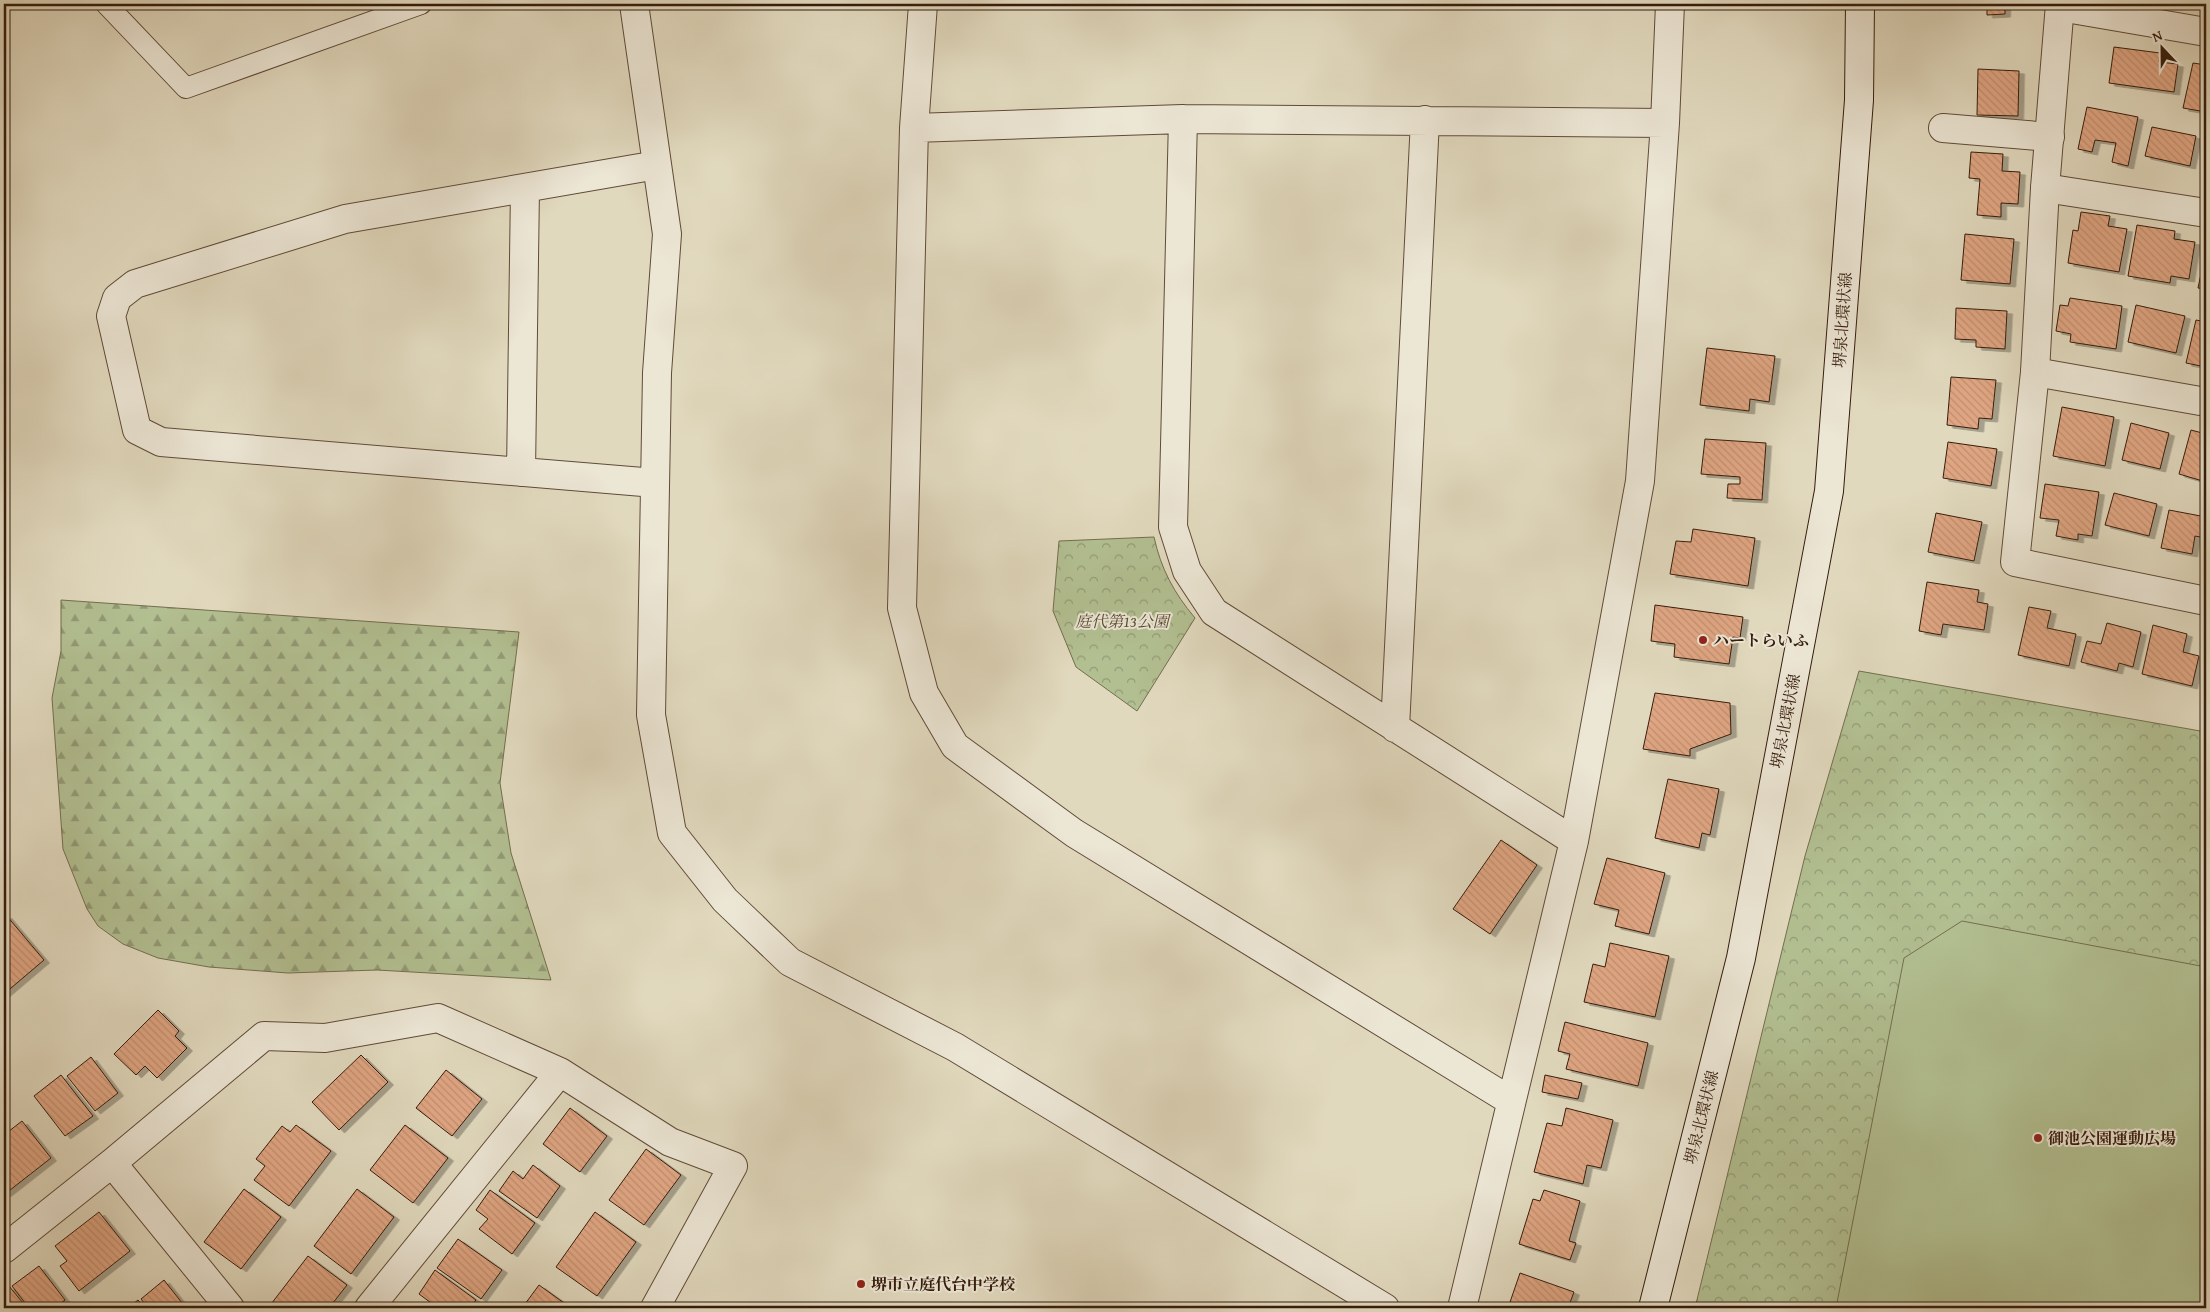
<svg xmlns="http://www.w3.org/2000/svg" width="2210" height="1312" viewBox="0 0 2210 1312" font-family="'Gentium Book Plus','Noto Serif JP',serif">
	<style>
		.forest { fill: url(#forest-firs); stroke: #746e4e }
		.park { fill: url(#park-crowns); stroke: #746e4e }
		.garden { fill: #b2bf91; stroke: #746e4e }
		.building { fill: url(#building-back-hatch); stroke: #351c0c; filter: url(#shadow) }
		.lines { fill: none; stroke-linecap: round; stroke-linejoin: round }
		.service-casing { stroke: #604b38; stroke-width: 22 }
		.minor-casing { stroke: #604b38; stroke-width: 30 }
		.tertiary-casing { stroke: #604b38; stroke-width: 30 }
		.secondary-casing { stroke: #351c0c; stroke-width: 30 }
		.service { stroke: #ece6d5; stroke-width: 20 }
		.minor { stroke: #ece6d5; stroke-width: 28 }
		.tertiary { stroke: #ece6d5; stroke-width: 28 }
		.secondary { stroke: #ece6d5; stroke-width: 28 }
		.poi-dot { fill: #8f2418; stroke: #ece6d5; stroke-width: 2 }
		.labels { text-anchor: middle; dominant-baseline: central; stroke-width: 4; stroke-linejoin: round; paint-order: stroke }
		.street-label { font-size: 16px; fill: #351c0c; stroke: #ece6d5 }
		.park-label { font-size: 16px; font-style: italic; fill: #5a4d34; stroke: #ece6d5 }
		.poi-label { font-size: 16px; font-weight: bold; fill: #351c0c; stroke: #ece6d5; text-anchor: start }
	</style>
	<defs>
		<pattern id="forest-firs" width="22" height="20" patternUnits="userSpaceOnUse" patternTransform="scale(1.25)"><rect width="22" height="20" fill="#b2bf91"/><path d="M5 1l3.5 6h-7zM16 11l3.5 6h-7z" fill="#929a75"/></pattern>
		<pattern id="park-crowns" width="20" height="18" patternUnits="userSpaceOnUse" patternTransform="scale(1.25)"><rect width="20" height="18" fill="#b2bf91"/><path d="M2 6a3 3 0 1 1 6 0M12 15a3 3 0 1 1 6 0" fill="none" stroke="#929a75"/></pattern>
		<pattern id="building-back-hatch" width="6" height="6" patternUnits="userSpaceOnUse" patternTransform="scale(1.25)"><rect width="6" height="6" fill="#e0a683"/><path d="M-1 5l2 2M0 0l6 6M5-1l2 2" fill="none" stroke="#c18e70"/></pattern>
		<filter id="shadow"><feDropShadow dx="5.5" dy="3" stdDeviation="0" flood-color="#0004"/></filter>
	</defs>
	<rect width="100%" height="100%" fill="#e1d9be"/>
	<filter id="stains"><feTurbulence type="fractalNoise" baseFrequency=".004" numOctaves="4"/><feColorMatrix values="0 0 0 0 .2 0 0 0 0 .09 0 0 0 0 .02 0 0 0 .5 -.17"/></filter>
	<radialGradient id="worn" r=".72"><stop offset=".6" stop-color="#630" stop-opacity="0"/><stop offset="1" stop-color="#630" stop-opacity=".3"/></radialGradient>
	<path class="forest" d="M61 600 519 632 500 783 511 853 551 980 377 970 288 973 209 967 158 958 123 944 98 926 87 909 63 849 52 698 61 651Z"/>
	<path class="park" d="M1154 537C1161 569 1174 593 1195 618L1137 711 1076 667 1053 611 1059 541Z
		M1859 671 2206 732V1308H1695L1805 856Z"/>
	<path class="garden" d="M1962 921 2206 967V1308H1836L1904 958Z"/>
	<path class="building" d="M1987 4H2005V14L1987 15Z
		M2114 47 2160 53 2159 62 2178 64 2174 92 2109 83Z
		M2193 63 2206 65V112L2183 108Z
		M1978 69 2019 71 2018 116 1977 115Z
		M2087 107 2138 117 2128 166 2112 162 2116 143 2095 140 2092 152 2078 149Z
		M2152 127 2196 136 2190 166 2145 156Z
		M1971 152 2003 154 2002 171 2020 172 2018 204 2001 203V217L1977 215 1980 179 1969 178Z
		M2081 212 2110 216 2108 226 2127 229 2119 272 2068 263 2073 230 2078 231Z
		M2137 225 2175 231 2174 239 2195 242 2189 279 2171 276 2170 283 2128 276Z
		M1965 234 2014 239 2010 284 1961 280Z
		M2206 250V289L2198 288Z
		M2070 298 2122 306 2116 349 2070 342 2071 334 2056 331 2060 305 2068 306Z
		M2136 305 2185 316 2176 353 2128 342Z
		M1956 308 2007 311 2005 349 1976 347V340L1955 339Z
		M2196 320 2206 322V367L2186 363Z
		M1707 348 1775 356 1769 402 1750 399 1749 411 1700 405Z
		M1951 377 1996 380 1992 419 1979 418 1978 429 1947 425Z
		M2062 407 2114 417 2105 466 2053 456Z
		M2131 423 2169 433 2160 469 2122 460Z
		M2191 430 2206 434V482L2179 474Z
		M1705 439 1766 443 1762 500 1727 498 1728 484H1740V477L1701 474Z
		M1948 442 1997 449 1991 486 1943 478Z
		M2045 484 2099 492 2092 536 2078 534V540L2056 536 2059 520 2040 518Z
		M2114 493 2157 504 2149 536 2105 525Z
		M2169 510 2206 517V538L2195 536 2192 554 2161 548Z
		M1936 513 1982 522 1974 561 1928 552Z
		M1693 529 1755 538 1748 586 1670 574 1676 541 1691 542Z
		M1927 582 1979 590 1977 602 1988 604 1984 630 1943 624 1941 635 1919 631Z
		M1655 605 1743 617 1740 638 1733 637 1729 664 1674 657 1675 644 1651 641Z
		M2029 607 2051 611 2047 628 2076 634 2069 666 2018 655Z
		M2107 623 2141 632 2133 667 2119 663 2117 671 2081 662 2087 641 2101 644Z
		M2153 625 2187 634 2183 652 2199 656 2192 686 2142 674Z
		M1655 693 1730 703 1731 734 1690 749V756L1643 749Z
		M1668 779 1719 789 1710 835 1702 833 1699 848 1655 838Z
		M1501 840 1537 865 1490 934 1453 909Z
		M1607 858 1665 873 1649 934 1615 926 1619 910 1594 904Z
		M6 915 44 960 4 994V917Z
		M1610 943 1669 956 1655 1017 1584 1002 1593 964 1605 967Z
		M158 1010 179 1031 175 1036 187 1048 157 1078 145 1066 136 1075 114 1054Z
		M1565 1022 1648 1043 1638 1086 1566 1069 1570 1054 1558 1051Z
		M361 1055 388 1082 339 1130 312 1102Z
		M91 1057 118 1093 95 1111 67 1076Z
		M446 1070 482 1099 452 1136 416 1108Z
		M61 1075 93 1116 65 1136 34 1096Z
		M1545 1075 1582 1083 1578 1099 1542 1092Z
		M570 1108 607 1136 580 1172 543 1144Z
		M1566 1108 1613 1120 1601 1168 1587 1165 1583 1184 1534 1172 1547 1123 1562 1126Z
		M22 1121 51 1158 5 1194 4 1135Z
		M296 1125 331 1151 289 1206 254 1180 265 1166 256 1159 282 1126 290 1132Z
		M405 1125 448 1158 413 1203 370 1170Z
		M646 1149 681 1175 644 1225 609 1200Z
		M533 1165 560 1186 537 1218 499 1191 513 1171 523 1179Z
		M244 1189 281 1217 241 1269 204 1242Z
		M357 1189 394 1217 351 1274 314 1246Z
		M490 1190 535 1223 512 1254 479 1229 488 1219 476 1210Z
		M1544 1190 1580 1201 1569 1241 1576 1243 1570 1260 1519 1244 1533 1199 1540 1201Z
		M99 1212 130 1251 79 1291 60 1266 67 1261 55 1246Z
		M595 1212 636 1242 597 1296 556 1267Z
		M458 1239 502 1270 481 1299 437 1268Z
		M308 1256 347 1285 329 1308H268Z
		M39 1266 65 1300 55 1308H29L12 1286Z
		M435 1270 476 1300 470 1308H438L419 1294Z
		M1520 1273 1574 1292 1568 1308H1508Z
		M164 1280 186 1308H148L141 1299Z
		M539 1285 571 1308H522Z
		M9 1286 27 1308H4V1291Z
		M138 1300 145 1308H128Z"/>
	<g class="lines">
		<defs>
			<path id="service" d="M106 4 186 88 421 4"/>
			<path id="minor" d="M634 4 667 234 657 373 651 715 672 833 725 900 790 962 955 1047 1385 1308
				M923 4 914 128 902 608 924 693 955 746 1074 833 1511 1101
				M2060 7 2206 32
				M1183 119 1173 527 1187 571 1214 612 1574 841
				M914 128 1183 119 1665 123
				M1943 128 2050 137
				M2045 188 2206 213
				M2035 372 2206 402
				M521 472 525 188
				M655 483 161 442 137 430 111 316 117 298 135 284 345 219 657 165
				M1395 728 1425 120
				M112 1163 230 1308
				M4 1249 112 1163 264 1036 325 1038 438 1018 560 1072 670 1142 733 1166 655 1308
				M369 1308 560 1072
				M1462 1308 1574 841 1640 481 1665 123 1670 4"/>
			<path id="tertiary" d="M2060 4 2045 188 2035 372 2015 562 2206 601"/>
			<path id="secondary" d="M1653 1308 1741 958 1829 491 1859 100 1860 4"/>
		</defs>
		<use href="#service" class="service-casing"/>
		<use href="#minor" class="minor-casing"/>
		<use href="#tertiary" class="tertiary-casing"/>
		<use href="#secondary" class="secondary-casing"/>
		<use href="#service" class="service"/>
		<use href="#minor" class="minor"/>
		<use href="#tertiary" class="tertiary"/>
		<use href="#secondary" class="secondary"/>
	</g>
	<g class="poi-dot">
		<circle cx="1703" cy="640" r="5"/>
		<circle cx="2038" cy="1138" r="5"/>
		<circle cx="861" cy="1284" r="5"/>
	</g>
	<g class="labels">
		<g class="street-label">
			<text transform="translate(1842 320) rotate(-86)">堺泉北環状線</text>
			<text transform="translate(1785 721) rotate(-79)">堺泉北環状線</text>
			<text transform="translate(1701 1117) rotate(-76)">堺泉北環状線</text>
		</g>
		<g class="park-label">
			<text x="1122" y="621">庭代第13公園</text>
		</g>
		<g class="poi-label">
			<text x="1713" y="640">ハートらいふ</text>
			<text x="2048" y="1138">御池公園運動広場</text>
			<text x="871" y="1284">堺市立庭代台中学校</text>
		</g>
	</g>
	<rect width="2210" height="1312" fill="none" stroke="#e1d9be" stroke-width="20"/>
	<rect x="5" y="5" width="2200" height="1302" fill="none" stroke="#351c0c" stroke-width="2.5"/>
	<rect x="10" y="10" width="2190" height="1292" fill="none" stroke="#351c0c"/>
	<g transform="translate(2162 48) rotate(338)" stroke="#ece6d5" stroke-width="4" paint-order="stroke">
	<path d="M0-4L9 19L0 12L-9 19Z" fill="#351c0c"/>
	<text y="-8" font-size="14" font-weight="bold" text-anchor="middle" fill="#351c0c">N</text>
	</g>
	<rect width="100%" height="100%" filter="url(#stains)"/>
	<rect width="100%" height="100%" fill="url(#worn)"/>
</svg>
